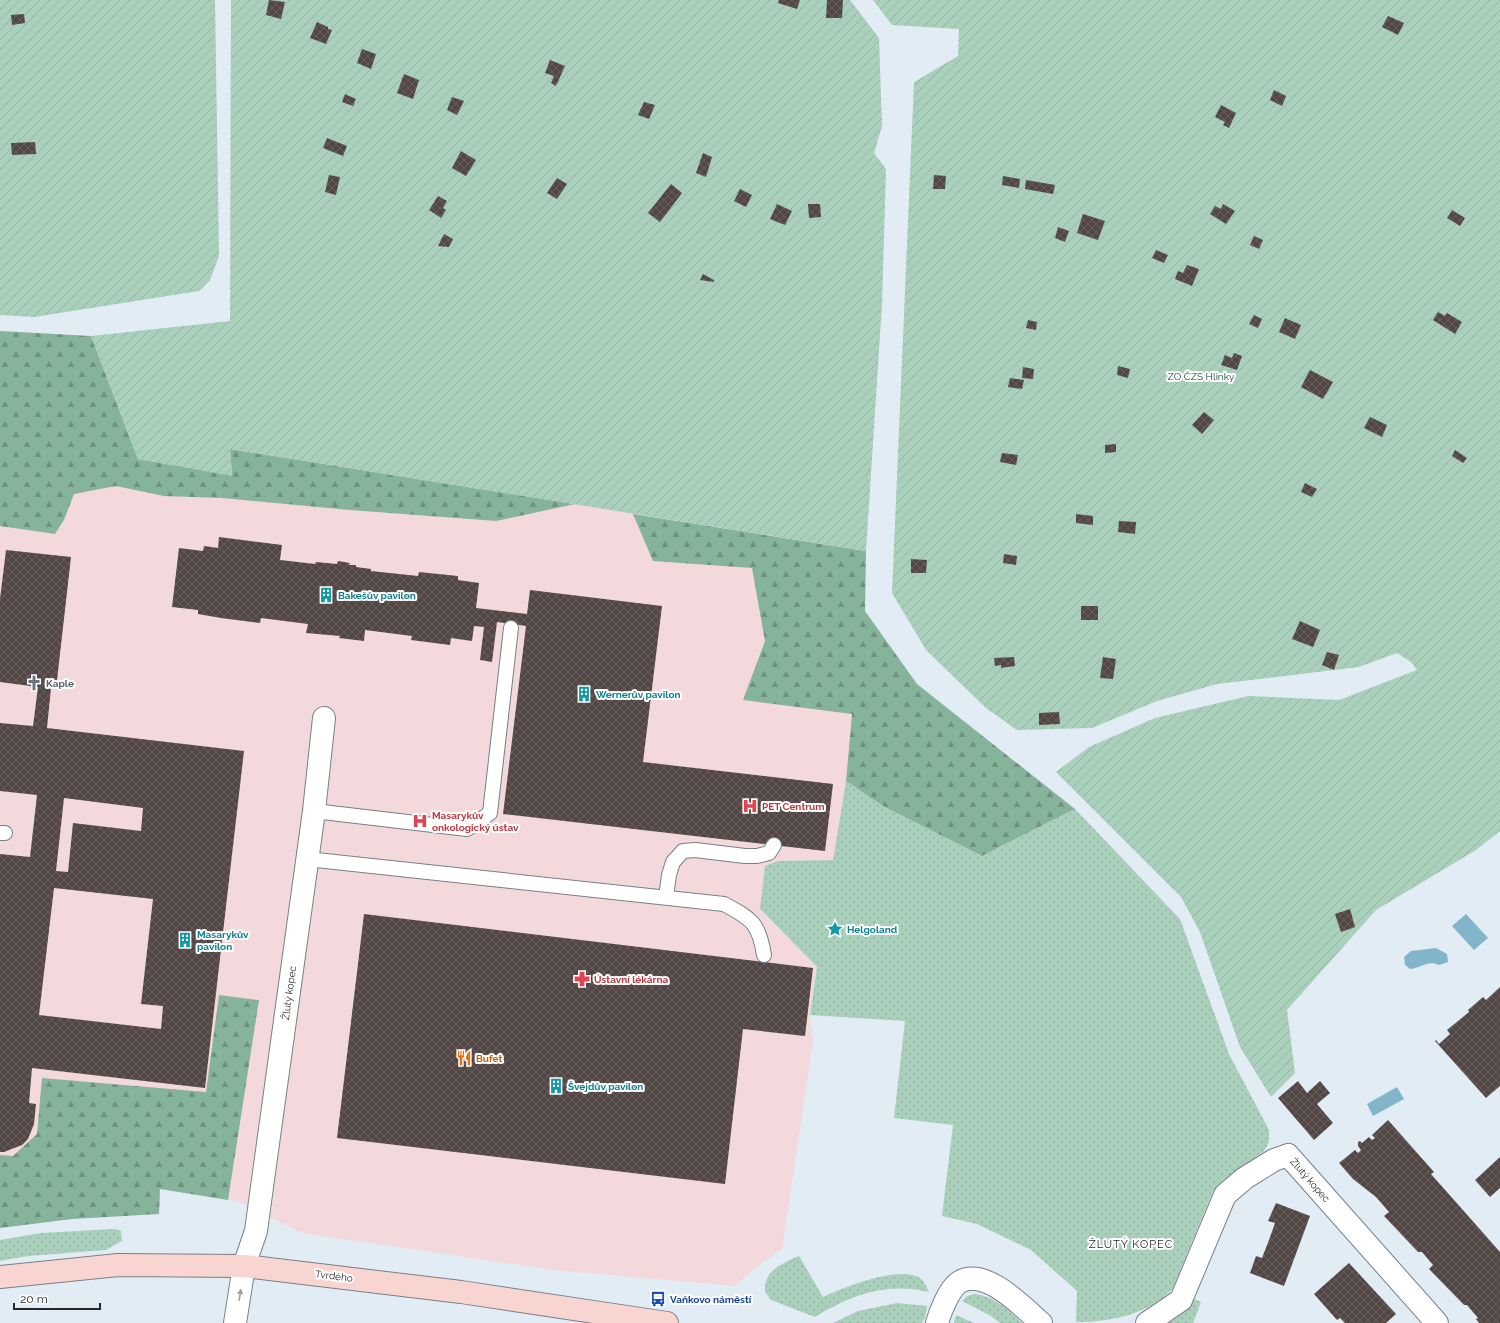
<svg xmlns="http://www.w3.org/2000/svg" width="1500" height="1323" viewBox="0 0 1500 1323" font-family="Raleway,sans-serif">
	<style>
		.medical { fill: #f4d9dc }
		.grass { fill: url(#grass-dots) }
		.forest { fill: url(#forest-firs) }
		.garden { fill: url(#garden-furrows) }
		.water { fill: #82b5c9 }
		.building { fill: url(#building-cross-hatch); fill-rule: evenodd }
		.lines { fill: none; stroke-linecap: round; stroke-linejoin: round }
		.lane-casing { stroke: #778088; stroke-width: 16 }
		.street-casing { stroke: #778088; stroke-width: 24 }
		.secondary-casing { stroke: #778088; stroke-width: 24 }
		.lane { stroke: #fff; stroke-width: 14 }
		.street { stroke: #fff; stroke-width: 22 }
		.secondary { stroke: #f9d5d1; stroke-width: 22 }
		.oneway { fill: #9c9ea0 }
		.labels { text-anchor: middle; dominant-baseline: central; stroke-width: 4; stroke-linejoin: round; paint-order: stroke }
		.park-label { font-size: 10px; fill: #0f4b32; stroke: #fff }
		.culture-label { font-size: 10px; font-weight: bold; fill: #0d838f; stroke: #fff; text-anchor: start }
		.worship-label { font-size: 10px; font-weight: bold; fill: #5b616d; stroke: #fff; text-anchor: start }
		.health-label { font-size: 10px; font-weight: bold; fill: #be3a42; stroke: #fff; text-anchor: start }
		.street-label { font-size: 10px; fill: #24272b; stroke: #fff }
		.food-label { font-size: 10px; font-weight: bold; fill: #c56008; stroke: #fff; text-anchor: start }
		.transit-label { font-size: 10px; font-weight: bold; fill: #164399; stroke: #fff; text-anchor: start }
		.neighbourhood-label { font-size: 11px; letter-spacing: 1px; fill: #24272b; stroke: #fff }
	</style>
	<defs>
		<pattern id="grass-dots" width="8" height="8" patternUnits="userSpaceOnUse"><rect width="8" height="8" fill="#aad0bb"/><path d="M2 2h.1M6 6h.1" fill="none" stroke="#92b3a1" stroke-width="1.8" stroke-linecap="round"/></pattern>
		<pattern id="forest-firs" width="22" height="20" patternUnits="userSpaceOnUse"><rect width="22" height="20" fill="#85b49b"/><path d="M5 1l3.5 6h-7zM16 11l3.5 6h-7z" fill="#6d927f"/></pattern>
		<pattern id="garden-furrows" width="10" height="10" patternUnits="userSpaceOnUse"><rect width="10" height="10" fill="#aad0bb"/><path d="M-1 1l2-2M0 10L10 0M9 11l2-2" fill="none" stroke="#92b3a1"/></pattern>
		<pattern id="building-cross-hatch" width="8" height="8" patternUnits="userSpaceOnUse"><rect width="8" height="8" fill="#524745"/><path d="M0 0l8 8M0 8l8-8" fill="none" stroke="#675f5d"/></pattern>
	</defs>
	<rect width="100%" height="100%" fill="#e2ecf4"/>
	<path class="medical" d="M0 331 91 336 138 459 230 449 866 551 846 781 833 860 778 861 760 910 817 967 810 1015 813 1041 782 1249 758 1266 735 1286 553 1270 302 1233 237 1201 160 1189 159 1214 72 1219 0 1228Z"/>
	<path class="grass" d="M846 781 883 806 982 856 1075 809 1180 919 1229 1054 1269 1130V1142L1264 1151 1224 1180 1213 1191 1173 1288C1149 1315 1110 1322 1076 1322L1077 1291 1031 1250 977 1224 942 1216 953 1125 894 1118 905 1021 810 1015 817 967 760 909 765 866 778 861 833 860Z
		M115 1229 121 1231 122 1241 106 1250 28 1256 0 1261V1240L41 1233Z
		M799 1256 823 1297C844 1287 897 1266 918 1277 924 1280 926 1286 929 1292 885 1282 852 1295 815 1317L771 1300 765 1292C765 1288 765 1283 767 1279 771 1268 789 1260 799 1256Z
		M975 1294C993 1296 1009 1310 1022 1323H1000L991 1316 962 1301 967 1296Z
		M1194 1299 1201 1302 1193 1323H1168L1187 1309Z
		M897 1303 927 1306 925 1318 921 1323H833L858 1311Z
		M956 1315 974 1323H954Z"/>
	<path class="forest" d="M0 331 91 336 138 459 232 475 230 449 575 504 496 521 350 510 222 498 164 496 116 486 74 494 64 520 55 534 0 526Z
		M633 514 866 551 865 611 917 684 1075 809 982 856 883 806 846 781 852 714 743 700 765 641 752 568 653 561Z
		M219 995 259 1000 228 1200 160 1189 159 1214 72 1219 0 1228V1155L13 1156 37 1134 42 1078 206 1092Z"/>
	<path class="garden" d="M0 0H215L219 256 210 280 199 291 34 317 0 315Z
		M231 0H850L879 38 882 126 874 153 886 169 882 304 866 551 230 449 232 476 138 459 91 336 230 321Z
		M873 0H1500V831L1476 850 1376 910 1287 1010 1295 1073 1271 1097 1240 1047 1200 932 1181 897 1056 772 1089 747 1155 718 1248 696 1339 700 1417 670 1411 662 1397 653 1359 667 1217 684 1157 701 1092 728 1017 730 986 708 926 650 892 593 914 82 958 56 959 29 892 25Z"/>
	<path class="water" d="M1466 914 1488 938 1474 950 1452 926Z
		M1436 948 1447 954 1448 962 1439 965C1427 960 1422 968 1410 969L1405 965 1404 957 1411 951Z
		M1397 1087 1404 1099 1373 1116 1367 1104Z"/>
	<path class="building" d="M269 0 285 2 281 19 266 15Z
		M779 0H800L797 9 778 3Z
		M827 0H843L842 18H826Z
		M24 14 25 23 12 25 11 15Z
		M1388 16 1404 23 1398 35 1382 27Z
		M317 22 328 27V29L332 30 326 44 310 38Z
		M362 49 376 54 371 69 357 63Z
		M550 60 565 66 556 86 551 83 554 76 545 73Z
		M404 74 419 80 413 99 397 93Z
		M1274 90 1286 96 1282 106 1270 100Z
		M345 94 356 99 353 106 342 102Z
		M452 97 464 101 457 115 447 110Z
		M644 102 655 105 649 119 638 115Z
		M1221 105 1236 113 1229 128 1223 125 1225 122 1215 117Z
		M327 138 347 146 343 156 323 148Z
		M35 142 36 154 12 155 11 143Z
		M461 151 476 160 466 176 452 168Z
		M703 153 712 157 706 177 696 173Z
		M329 175 340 177 336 195 325 192Z
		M934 175 946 176 945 189H933Z
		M1003 176 1020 179 1019 188 1002 185Z
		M557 178 567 184 557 199 547 193Z
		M1026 180 1055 185 1053 194 1025 189Z
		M671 184 682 193 660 222 648 213Z
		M740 189 752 195 746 207 734 201Z
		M438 196 447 201 443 208 446 210 441 218 429 210Z
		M777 204 792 211 785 225 770 219Z
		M808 204H820L821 217 809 218Z
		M1223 204 1235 211 1226 224 1210 214 1215 206 1221 209Z
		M1452 210 1465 218 1460 226 1447 218Z
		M1083 214 1105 221 1098 240 1077 233Z
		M1058 227 1069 231 1065 242 1055 238Z
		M444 234 453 239 449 247 438 246Z
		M1254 236 1263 240 1259 249 1250 245Z
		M1156 250 1168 255 1164 263 1152 258Z
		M1187 265 1199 269 1192 286 1175 279 1178 271 1183 273Z
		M703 274 714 280V282L700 280Z
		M1438 312 1445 316 1447 313 1462 322 1455 334 1433 320Z
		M1254 315 1262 319 1258 328 1249 324Z
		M1285 318 1301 325 1295 339 1279 332Z
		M1028 320 1037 322 1036 330 1026 328Z
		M1234 353 1242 356 1237 370 1221 365 1225 355 1232 358Z
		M1118 366 1130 369 1128 378 1117 375Z
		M1023 367 1034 369 1033 379 1022 378Z
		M1310 370 1333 382 1323 399 1301 387Z
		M1010 378 1024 380 1022 389 1008 387Z
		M1204 412 1214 420 1202 434 1192 425Z
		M1370 417 1387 425 1382 437 1364 428Z
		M1116 444V452L1105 453V445Z
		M1455 450 1467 458 1463 463 1452 456Z
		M1002 453 1018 455 1016 465 1000 462Z
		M1305 483 1317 489 1312 497 1301 492Z
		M1076 514 1093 516V525L1076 523Z
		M1119 521 1136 522 1135 534 1118 532Z
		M219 537 282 545 280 560 315 564 316 562 337 564 338 561 350 563 349 565H356V567L371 569V571L418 576 419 572 458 576V580L479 583 476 608 527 614 530 590 662 606 643 762 833 784 825 851 503 814 526 626 497 622 492 662 480 660 484 627 474 626 472 641 451 638 450 645 411 640 412 636 365 630 364 641 339 638 340 636 306 633 308 624 261 618 260 623 221 618 198 614V610L172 607 179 548 203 551 204 546 218 548Z
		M6 550 71 557 56 689 51 688 47 728 244 751 205 1088 32 1068 29 1103 36 1104 34 1124 28 1139 22 1145 4 1152H0V854L30 857 37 795 0 791V723L33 726 38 687 0 682V599ZM64 798 143 808 141 831 73 823 68 872 56 871ZM54 888 153 899 141 1004 163 1006 161 1029 39 1015Z
		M1004 554 1017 556 1016 565 1003 563Z
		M911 559 927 560 926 573H911Z
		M1081 606H1098V620H1081Z
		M1300 621 1320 630 1313 647 1292 639Z
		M1327 652 1339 655 1334 670 1322 665Z
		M1014 657 1015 666 1001 668V665L995 666 994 658Z
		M1103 657 1116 659 1113 679 1100 678Z
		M1059 712 1060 724 1039 725V713Z
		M1350 909 1355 927 1341 932 1335 914Z
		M364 914 813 968 805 1036 743 1029 725 1184 337 1138Z
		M1500 987V1086L1486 1098 1435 1041 1436 1040 1439 1044 1450 1034 1447 1030 1469 1012 1468 1010 1483 997 1486 1000Z
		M1298 1081 1307 1093 1320 1081 1330 1093 1317 1104 1333 1123 1314 1140 1278 1098Z
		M1388 1120 1434 1172 1431 1174 1500 1252V1323H1479L1476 1319 1478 1318 1467 1305H1464L1429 1269 1433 1265 1422 1252H1418L1384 1216 1389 1212 1376 1197 1353 1179 1339 1163 1355 1150 1358 1153 1361 1150 1358 1146V1142L1360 1141 1362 1143 1369 1137 1372 1140 1375 1138 1372 1135Z
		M1500 1157V1188L1490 1197 1475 1180Z
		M1276 1203 1310 1216 1284 1286 1250 1273 1256 1256 1262 1258 1269 1240 1275 1223 1268 1221Z
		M1349 1263 1396 1314 1386 1323H1345L1340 1318 1337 1320 1314 1294Z"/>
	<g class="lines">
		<defs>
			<path id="lane" d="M314 811 467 829 490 813 511 628
				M0 833H5
				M307 859 724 904C752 919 759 923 764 955
				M666 897 669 875 673 862 683 851 695 850 745 856H757L769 853 774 845"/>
			<path id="street" d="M235 1323 244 1266 256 1231 262 1187 314 811 324 718
				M937 1323C940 1312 949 1290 958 1283 984 1265 1024 1308 1041 1323
				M1147 1323 1181 1300 1225 1195 1245 1178 1274 1160 1288 1155 1437 1323"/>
			<path id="secondary" d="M0 1277 118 1265 244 1266 461 1292 667 1323"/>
		</defs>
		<use href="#lane" class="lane-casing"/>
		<use href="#street" class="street-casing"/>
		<use href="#secondary" class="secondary-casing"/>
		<use href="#lane" class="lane"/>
		<use href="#street" class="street"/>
		<use href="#secondary" class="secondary"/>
	</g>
	<defs><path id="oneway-solid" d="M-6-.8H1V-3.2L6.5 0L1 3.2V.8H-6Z"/></defs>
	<use class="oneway" href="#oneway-solid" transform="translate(240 1295) rotate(-81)"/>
	<defs>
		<symbol id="building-bare" viewBox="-9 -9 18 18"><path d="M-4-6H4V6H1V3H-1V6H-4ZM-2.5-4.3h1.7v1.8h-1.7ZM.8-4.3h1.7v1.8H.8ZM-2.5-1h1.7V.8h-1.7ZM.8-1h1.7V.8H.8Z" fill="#0f9aa8" stroke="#fff" stroke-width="2.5" paint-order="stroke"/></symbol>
		<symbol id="church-bare" viewBox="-9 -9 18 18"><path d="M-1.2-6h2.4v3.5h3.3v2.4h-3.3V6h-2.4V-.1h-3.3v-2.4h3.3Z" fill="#6b7280" stroke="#fff" stroke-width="2.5" paint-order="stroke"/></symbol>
		<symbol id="hospital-bare" viewBox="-9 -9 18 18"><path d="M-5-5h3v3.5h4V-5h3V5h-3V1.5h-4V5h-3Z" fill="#e0444e" stroke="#fff" stroke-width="2.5" paint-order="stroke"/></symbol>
		<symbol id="sight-bare" viewBox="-9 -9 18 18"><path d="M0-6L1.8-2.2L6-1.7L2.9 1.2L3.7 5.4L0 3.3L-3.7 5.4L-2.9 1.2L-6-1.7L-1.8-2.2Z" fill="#0f9aa8" stroke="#fff" stroke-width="2.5" paint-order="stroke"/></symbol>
		<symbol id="pharmacy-bare" viewBox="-9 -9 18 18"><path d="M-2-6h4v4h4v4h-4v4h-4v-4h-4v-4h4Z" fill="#e0444e" stroke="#fff" stroke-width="2.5" paint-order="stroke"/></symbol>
		<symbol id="restaurant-bare" viewBox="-9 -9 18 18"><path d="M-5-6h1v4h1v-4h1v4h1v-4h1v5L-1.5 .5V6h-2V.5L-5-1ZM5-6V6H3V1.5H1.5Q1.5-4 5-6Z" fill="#e8710a" stroke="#fff" stroke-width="2.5" paint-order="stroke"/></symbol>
		<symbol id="bus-bare" viewBox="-9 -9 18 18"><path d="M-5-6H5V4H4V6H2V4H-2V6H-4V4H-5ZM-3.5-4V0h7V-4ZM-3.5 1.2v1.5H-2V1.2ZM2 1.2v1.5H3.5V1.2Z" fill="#1a4fb4" stroke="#fff" stroke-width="2.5" paint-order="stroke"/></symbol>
	</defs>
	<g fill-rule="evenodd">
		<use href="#building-bare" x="315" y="584" width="22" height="22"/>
		<use href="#church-bare" x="23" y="672" width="22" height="22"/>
		<use href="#building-bare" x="573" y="683" width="22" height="22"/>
		<use href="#hospital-bare" x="739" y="795" width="22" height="22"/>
		<use href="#hospital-bare" x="409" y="810" width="22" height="22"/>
		<use href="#sight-bare" x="824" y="918" width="22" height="22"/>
		<use href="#building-bare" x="174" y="929" width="22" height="22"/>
		<use href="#pharmacy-bare" x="571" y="968" width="22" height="22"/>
		<use href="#restaurant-bare" x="453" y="1047" width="22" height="22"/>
		<use href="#building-bare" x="545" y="1075" width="22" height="22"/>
		<use href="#bus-bare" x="647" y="1288" width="22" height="22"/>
	</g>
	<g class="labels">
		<g class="park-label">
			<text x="1201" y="376">ZO ČZS Hlinky</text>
		</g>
		<g class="culture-label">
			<text x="338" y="595">Bakešův pavilon</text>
			<text x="596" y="694">Wernerův pavilon</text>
			<text x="847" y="929">Helgoland</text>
			<text x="197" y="934">Masarykův<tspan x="197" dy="12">pavilon</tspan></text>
			<text x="568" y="1086">Švejdův pavilon</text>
		</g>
		<g class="worship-label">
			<text x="46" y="683">Kaple</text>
		</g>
		<g class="health-label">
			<text x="762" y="806">PET Centrum</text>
			<text x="432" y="815">Masarykův<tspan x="432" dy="12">onkologický ústav</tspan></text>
			<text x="594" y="979">Ústavní lékárna</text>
		</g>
		<g class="street-label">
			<text transform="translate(289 993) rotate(-82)">Žlutý kopec</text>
			<text transform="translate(1310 1180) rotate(49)">Žlutý kopec</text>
			<text transform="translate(334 1276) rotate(7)">Tvrdého</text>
		</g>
		<g class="food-label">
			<text x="476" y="1058">Bufet</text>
		</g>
		<g class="transit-label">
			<text x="670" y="1299">Vaňkovo náměstí</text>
		</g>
		<g class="neighbourhood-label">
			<text x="1131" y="1244">ŽLUTÝ KOPEC</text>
		</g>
	</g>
	<path d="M14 1303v6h86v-6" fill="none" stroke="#24272b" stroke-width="2"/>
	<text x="20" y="1303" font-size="12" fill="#24272b" stroke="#ffffff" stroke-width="3" paint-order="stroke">20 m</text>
</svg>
